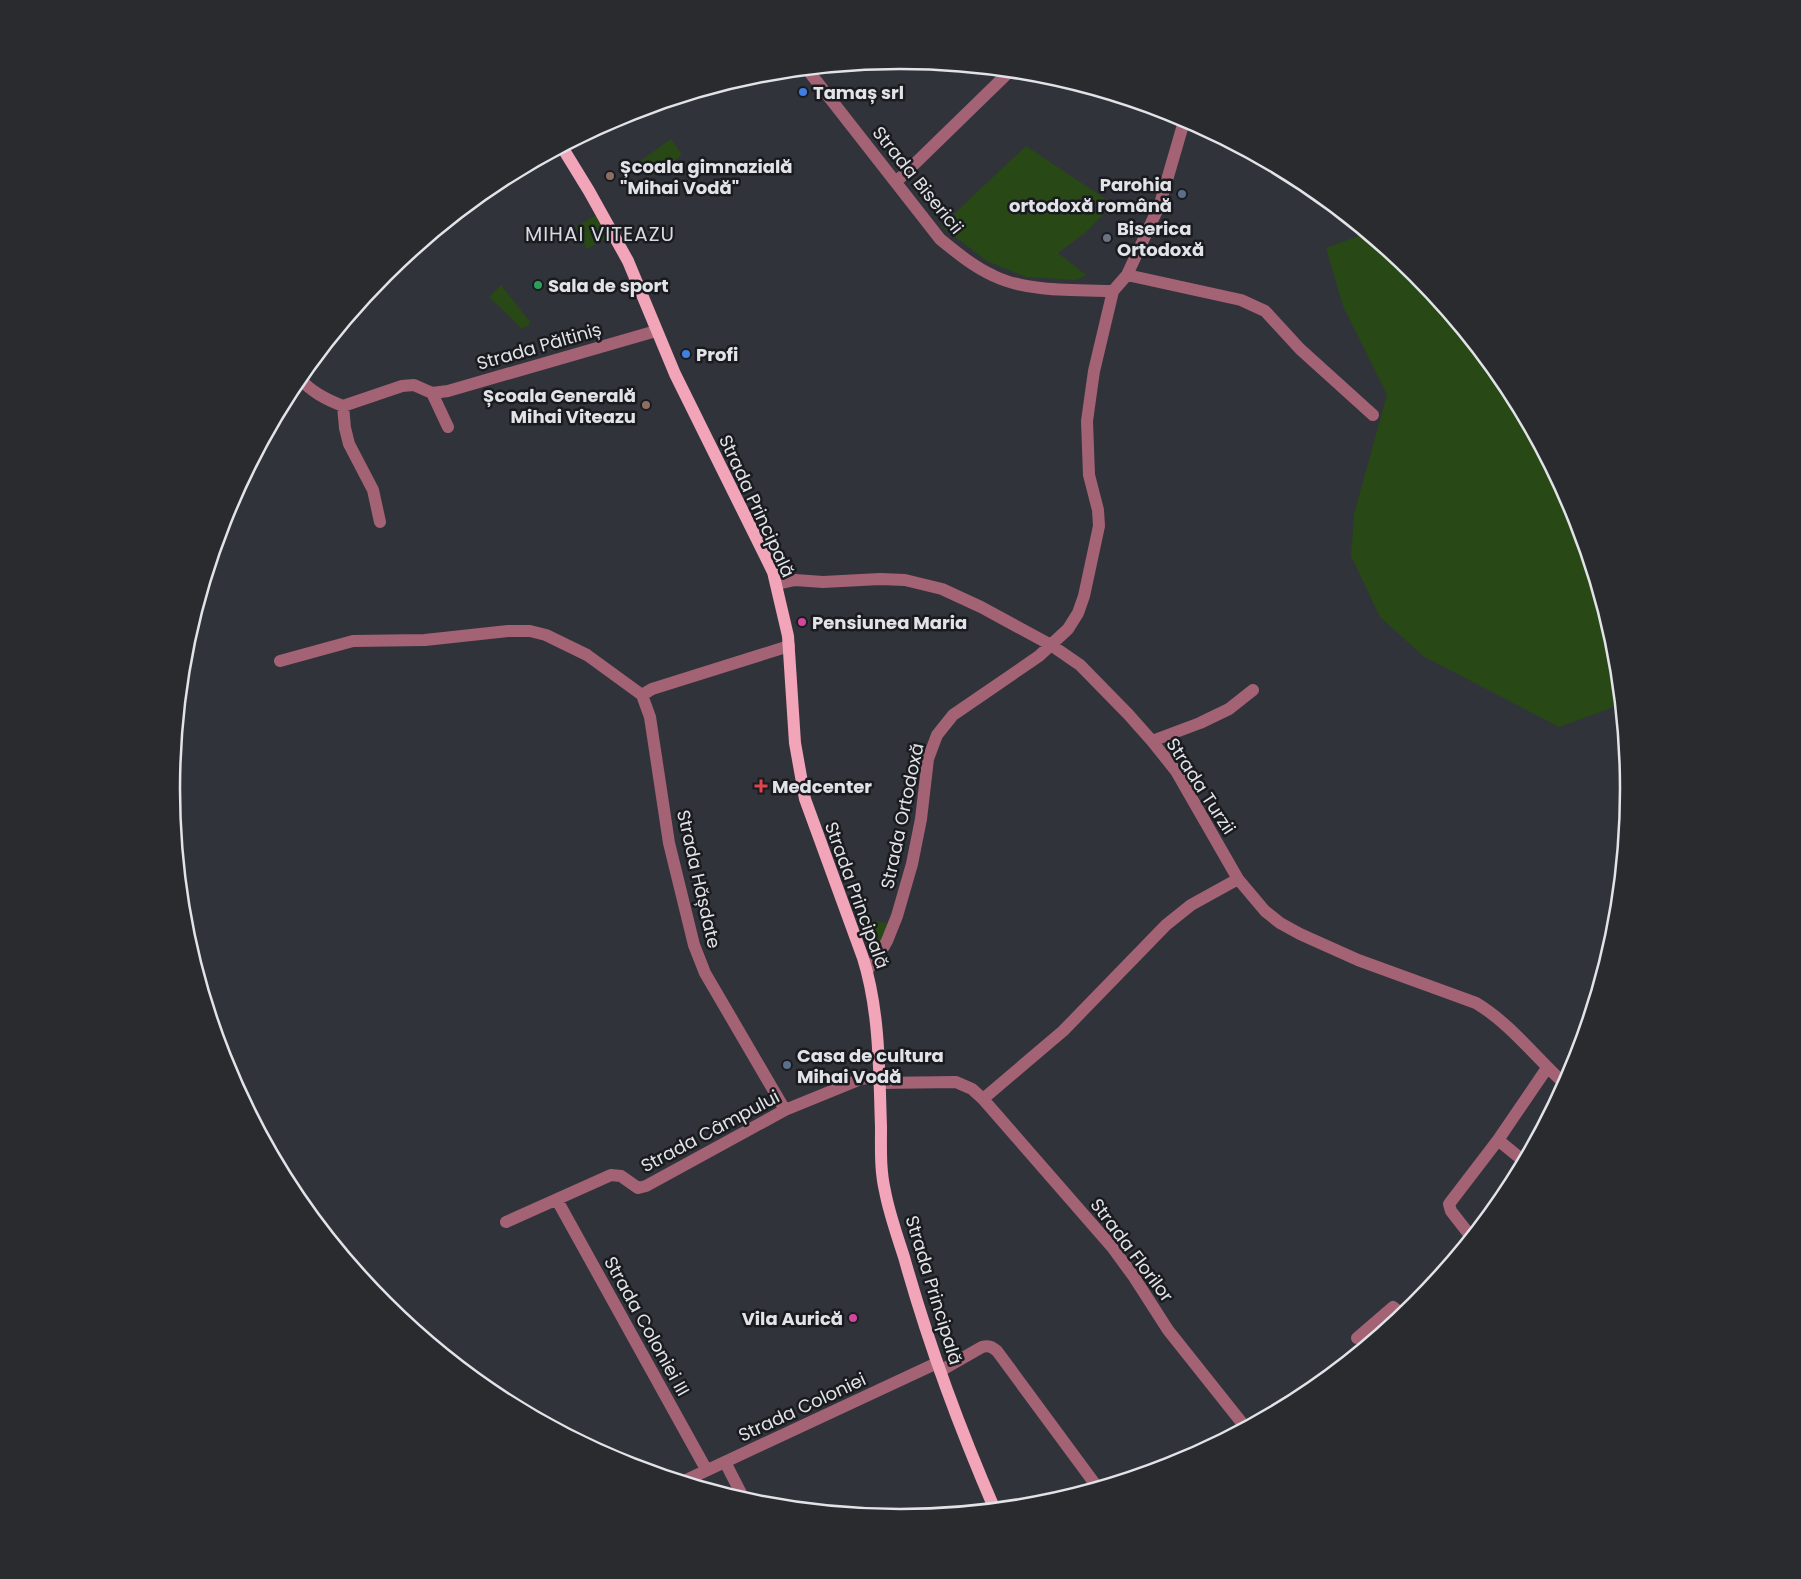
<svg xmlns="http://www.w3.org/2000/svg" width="1801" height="1579" viewBox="0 0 1801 1579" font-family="Poppins,sans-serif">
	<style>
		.green { fill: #284815 }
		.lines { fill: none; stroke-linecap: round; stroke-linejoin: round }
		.minor { stroke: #a36375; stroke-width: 12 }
		.major { stroke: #f2a4b9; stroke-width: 12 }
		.shop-dot { fill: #3f7fe0; stroke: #1a1b1f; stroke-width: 2 }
		.education-dot { fill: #8d6e63; stroke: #1a1b1f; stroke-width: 2 }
		.service-dot { fill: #5c6f8a; stroke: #1a1b1f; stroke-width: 2 }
		.worship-dot { fill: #6b7280; stroke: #1a1b1f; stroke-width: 2 }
		.leisure-dot { fill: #2e9e5b; stroke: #1a1b1f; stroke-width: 2 }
		.hotel-dot { fill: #d1479c; stroke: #1a1b1f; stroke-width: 2 }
		.health-dot { fill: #e0444e; stroke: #1a1b1f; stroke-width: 2 }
		.labels { text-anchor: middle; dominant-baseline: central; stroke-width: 5; stroke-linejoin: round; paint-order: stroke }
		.poi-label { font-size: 18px; font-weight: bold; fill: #e1e3e8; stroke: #1a1b1f; text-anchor: start }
		.street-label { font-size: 18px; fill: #e1e3e8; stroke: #1a1b1f }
		.quarter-label { font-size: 20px; letter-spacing: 1px; fill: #d6dae3; stroke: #1a1b1f }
		.rim { fill: none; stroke: #e1e3e8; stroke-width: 2.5 }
	</style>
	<rect width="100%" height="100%" fill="#31333b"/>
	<path class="green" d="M671 139 682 155 650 177 639 162Z
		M1026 146 1113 204 1086 232 1058 253 1086 275 1076 280 1026 277 987 261 941 226Z
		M596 215 609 237 587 249 575 227Z
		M1367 233 1417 274 1507 384 1575 511 1616 647 1622 704 1559 727 1423 656 1380 617 1351 556 1354 514 1387 395 1343 306 1326 248Z
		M501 285 530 322 529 325 522 329 489 297Z
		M858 917 889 924 883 941 872 953Z"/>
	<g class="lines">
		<path class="minor" d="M807 69 940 239C957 253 974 267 994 276 1026 292 1077 290 1113 291
			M896 182 1010 71
			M1127 275 1241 300 1265 311 1300 349 1373 415
			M299 378C312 392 325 399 343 406L402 386 414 385 432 393 448 391 656 331
			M432 393 448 427
			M343 406 345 428 349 444 373 490 380 522
			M777 584 795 580 823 582 880 579 905 580 942 589 981 607 1051 645 1080 665 1128 714 1152 741 1176 771 1238 879 1265 911 1280 923 1300 934 1358 960 1476 1003C1511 1024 1536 1058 1566 1085
			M280 661 353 641 425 640 508 631H530L546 635 587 655 642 695 650 717 669 843 694 945 705 973 785 1110
			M642 695 652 689 789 646
			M1152 741 1200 723 1229 709 1253 690
			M867 970 876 960 887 941 897 916 912 864 921 819 928 759 937 735 953 715 1039 656 1068 629 1078 613 1084 596 1099 526 1098 510 1089 475 1087 421 1094 371 1113 291 1127 275 1160 204 1185 118
			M879 1083 956 1082 972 1089 983 1099 1112 1247 1134 1277 1168 1330 1246 1428
			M983 1099 1063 1031 1166 925 1191 905 1238 879
			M1498 1140 1525 1162
			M557 1200 706 1469
			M506 1222 611 1175 621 1176 638 1188 646 1186 785 1110 861 1079 879 1076
			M1472 1238 1451 1211 1449 1204 1498 1140 1547 1068
			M1357 1338 1393 1307 1404 1316
			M940 1371 982 1347C989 1345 992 1347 997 1351L1098 1488
			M725 1462 745 1501
			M682 1482 937 1363"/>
		<path class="major" d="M562 147 589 191 628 261 675 374 773 572 788 636 795 743 805 799 863 958C880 1012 879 1071 881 1127 881 1148 880 1170 885 1191 889 1213 897 1235 904 1257 928 1343 959 1427 995 1510"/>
	</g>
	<g class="shop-dot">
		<circle cx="803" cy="92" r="5"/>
		<circle cx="686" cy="354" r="5"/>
	</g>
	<g class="education-dot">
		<circle cx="610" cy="176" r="5"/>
		<circle cx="646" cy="405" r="5"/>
	</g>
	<g class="service-dot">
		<circle cx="1182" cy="194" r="5"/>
		<circle cx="787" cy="1065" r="5"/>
	</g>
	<circle class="worship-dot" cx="1107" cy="238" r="5"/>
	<circle class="leisure-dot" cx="538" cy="285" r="5"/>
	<g class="hotel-dot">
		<circle cx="802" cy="622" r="5"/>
		<circle cx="853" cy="1318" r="5"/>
	</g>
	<path class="health-dot" d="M758.5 778.5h5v5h5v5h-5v5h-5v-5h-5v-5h5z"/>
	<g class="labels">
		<g class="poi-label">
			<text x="813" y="92">Tamaș srl</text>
			<text x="620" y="166">Școala gimnazială<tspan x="620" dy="21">"Mihai Vodă"</tspan></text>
			<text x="1172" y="184" text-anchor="end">Parohia<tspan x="1172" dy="21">ortodoxă română</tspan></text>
			<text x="1117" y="228">Biserica<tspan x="1117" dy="21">Ortodoxă</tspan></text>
			<text x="548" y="285">Sala de sport</text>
			<text x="696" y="354">Profi</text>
			<text x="636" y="395" text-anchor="end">Școala Generală<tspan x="636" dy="21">Mihai Viteazu</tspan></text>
			<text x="812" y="622">Pensiunea Maria</text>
			<text x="772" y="786">Medcenter</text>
			<text x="797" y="1055">Casa de cultura<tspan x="797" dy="21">Mihai Vodă</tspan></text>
			<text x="843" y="1318" text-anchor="end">Vila Aurică</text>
		</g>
		<g class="street-label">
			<text transform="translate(918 180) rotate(51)">Strada Bisericii</text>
			<text transform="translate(539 346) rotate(-16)">Strada Păltiniș</text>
			<text transform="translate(757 506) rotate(65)">Strada Principală</text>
			<text transform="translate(1201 786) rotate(57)">Strada Turzii</text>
			<text transform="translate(902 816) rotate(-78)">Strada Ortodoxă</text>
			<text transform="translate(699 879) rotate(77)">Strada Hășdate</text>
			<text transform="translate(857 895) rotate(70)">Strada Principală</text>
			<text transform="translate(710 1131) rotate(-28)">Strada Câmpului</text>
			<text transform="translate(1132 1250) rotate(53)">Strada Florilor</text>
			<text transform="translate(934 1290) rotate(73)">Strada Principală</text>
			<text transform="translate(647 1326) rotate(61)">Strada Coloniei III</text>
			<text transform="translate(802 1407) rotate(-25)">Strada Coloniei</text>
		</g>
		<g class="quarter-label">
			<text x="600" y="234">MIHAI VITEAZU</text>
		</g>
	</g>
	<path d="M0 0H1801V1579H0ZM180 789a720 720 0 1 1 1440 0a720 720 0 1 1-1440 0Z" fill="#2a2b2f" fill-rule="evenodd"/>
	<path class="rim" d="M180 789a720 720 0 1 1 1440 0a720 720 0 1 1-1440 0Z"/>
</svg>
